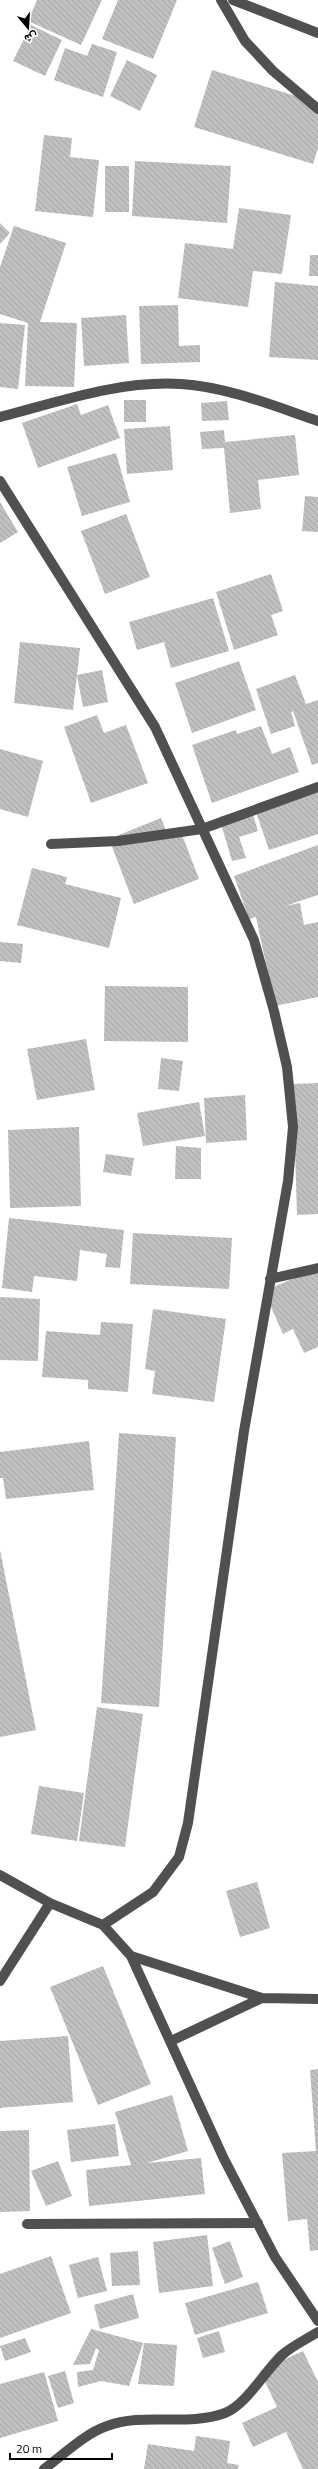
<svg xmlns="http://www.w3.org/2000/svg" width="318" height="2469" viewBox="0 0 318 2469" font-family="'Titillium Web',Vazirmatn,sans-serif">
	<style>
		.building { fill: url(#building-back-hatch) }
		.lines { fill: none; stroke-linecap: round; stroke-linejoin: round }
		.minor { stroke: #505050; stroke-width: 10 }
	</style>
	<defs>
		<pattern id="building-back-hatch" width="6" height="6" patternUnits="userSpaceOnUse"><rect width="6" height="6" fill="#c0c0c0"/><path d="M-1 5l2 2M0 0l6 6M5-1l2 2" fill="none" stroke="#a3a3a3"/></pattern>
	</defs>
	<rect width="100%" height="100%" fill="#fff"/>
	<path class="building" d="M37 0H102L81 45 28 21Z
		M118 0H177L153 59 102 39Z
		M31 25 62 40 45 76 13 61Z
		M92 44 117 52 103 97 54 80 65 48 87 56Z
		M127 60 157 75 140 111 110 96Z
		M212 70 318 103V148L313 164 194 127Z
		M44 135 72 138 70 157 99 160 93 217 35 211Z
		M135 161 231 166 227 223 132 216Z
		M105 166H129V212H105Z
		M239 208 291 215 282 274 253 271 248 307 178 298 185 243 233 249Z
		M0 223 10 233 0 244Z
		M14 226 66 243 40 322 77 323 74 387 25 386 28 323 0 314V267Z
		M310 255H318V276H309Z
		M275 282 318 286V360L269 357Z
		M178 305 179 346 200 345V362L141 364 139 306Z
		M126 315 129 363 84 366 81 318Z
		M0 323 25 325 18 389 0 387Z
		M124 400H146V422H124Z
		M227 401 229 420 202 421 201 403Z
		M77 404 81 415 108 405 120 438 38 468 22 423Z
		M170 426 173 470 127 474 124 429Z
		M224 430 225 442 295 435 299 475 258 480 261 509 230 513 224 448 202 449 200 432Z
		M116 453 130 502 82 516 67 467Z
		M305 496 318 497V532L302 531Z
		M0 502 18 532 0 543Z
		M126 514 150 577 105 594 81 531Z
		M271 574 283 611 271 615 278 635 234 650 216 592Z
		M213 598 229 651 171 668 164 642 137 650 129 622Z
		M20 642 80 648 77 675 102 670 108 702 83 707 77 675 73 710 14 703Z
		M239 661 256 710 192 733 175 683Z
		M295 675 306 704 318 700V763L312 765 293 711 291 712 295 726 271 734 256 689Z
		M97 715 104 733 126 725 148 783 91 803 64 727Z
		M261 726 272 754 290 747 299 772 212 803 192 745 236 730 237 734Z
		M0 749 43 761 28 817 0 809Z
		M318 787V834L269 850 255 809Z
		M251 808 258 831 239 837 246 858 232 861 219 817Z
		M161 818 167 833 179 827 199 879 134 904 109 839Z
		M318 845V895L285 906 300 903 304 925 318 922V997L275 1006 256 917 249 919 234 876Z
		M32 868 67 877 65 884 121 898 109 948 17 925Z
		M0 942 23 944 21 963 0 961Z
		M105 986 188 987V1042L104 1041Z
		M86 1039 95 1090 37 1100 27 1049Z
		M161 1058 183 1061 179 1091 158 1089Z
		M318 1083V1214L297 1215 293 1084Z
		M245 1095 247 1140 206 1143 204 1098Z
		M199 1102 205 1136 143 1146 137 1113Z
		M79 1127 81 1206 10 1208 8 1130Z
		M176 1146 201 1148V1179H175Z
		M106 1154 134 1158 131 1176 103 1172Z
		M9 1218 124 1230 120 1268 105 1267 107 1254 80 1250 77 1281 34 1276 32 1292 2 1288Z
		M133 1233 232 1238 229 1289 130 1284Z
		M318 1268V1347L304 1353 293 1329 283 1334 264 1291Z
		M0 1297 40 1299 38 1361 0 1360Z
		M153 1309 226 1319 214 1402 152 1394 155 1371 145 1369Z
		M101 1322 133 1324 128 1392 88 1389V1380L42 1377 46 1331 100 1335Z
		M119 1433 176 1437 159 1707 101 1703Z
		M89 1441 94 1490 6 1499 3 1478H0V1452Z
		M0 1550 36 1730 0 1737Z
		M97 1707 143 1714 125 1847 79 1841Z
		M39 1786 84 1793 77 1841 31 1834Z
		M257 1882 270 1928 240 1937 226 1891Z
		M103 1966 151 2084 98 2105 50 1987Z
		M68 2036 73 2102 0 2108V2041Z
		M318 2069V2250L310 2251 307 2219 288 2221 282 2153 316 2151 310 2070Z
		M172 2095 188 2151 147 2163 201 2158 205 2194 89 2206 86 2170 131 2165 115 2112Z
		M115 2124 119 2156 71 2162 67 2130Z
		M29 2130 30 2211 0 2212V2131Z
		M58 2161 72 2196 46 2206 31 2171Z
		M207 2235 213 2286 159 2293 153 2242Z
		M230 2241 243 2277 225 2284 212 2248Z
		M138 2251 140 2285 112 2286 110 2253Z
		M51 2256 71 2313 0 2338V2274Z
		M98 2257 107 2291 78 2298 69 2265Z
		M258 2282 268 2313 195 2335 185 2303Z
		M133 2294 139 2318 100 2329 94 2305Z
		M91 2329 143 2343 129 2386 101 2381 78 2387 77 2372 93 2370 99 2350 96 2348 90 2364 73 2365Z
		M219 2331 225 2352 203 2358 197 2338Z
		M25 2338 31 2352 5 2361 0 2346Z
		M144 2343 177 2345 174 2386 138 2384Z
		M303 2351 318 2382V2469H303L286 2432 253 2447 242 2423 277 2407 260 2371Z
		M65 2371 74 2403 58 2408 48 2376Z
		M44 2372 58 2421 0 2438V2384Z
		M196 2436 230 2441 227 2463 239 2465 238 2469H144L148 2444 194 2451Z"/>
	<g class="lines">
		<path class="minor" d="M221 0 245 41 273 71 318 109
			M233 0 318 33
			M0 417C58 402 120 380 181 384 228 387 274 406 318 421
			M0 481 155 727 254 940 274 1011 287 1067 293 1127 288 1181 244 1431 188 1823 179 1857 153 1892 103 1925
			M51 844 118 841 202 829 318 787
			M270 1279 318 1268
			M0 1875 50 1903 103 1925 131 1956 224 2159 275 2257 318 2321
			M131 1956 262 1998 318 1999
			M0 1981 50 1903
			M171 2041 262 1998
			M27 2224 258 2223
			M44 2469C63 2455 84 2434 107 2426 144 2412 187 2427 225 2413 246 2405 265 2371 282 2355 292 2346 307 2339 318 2332"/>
	</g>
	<g transform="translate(28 28) rotate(162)" stroke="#ffffff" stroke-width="3" paint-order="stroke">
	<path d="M0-3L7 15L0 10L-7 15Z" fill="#000000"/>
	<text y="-6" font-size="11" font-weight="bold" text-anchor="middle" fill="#000000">ش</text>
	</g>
	<path d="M10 2453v6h102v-6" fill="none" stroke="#000000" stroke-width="2"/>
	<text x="16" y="2453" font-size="12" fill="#000000" stroke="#ffffff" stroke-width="3" paint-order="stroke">20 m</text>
</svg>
